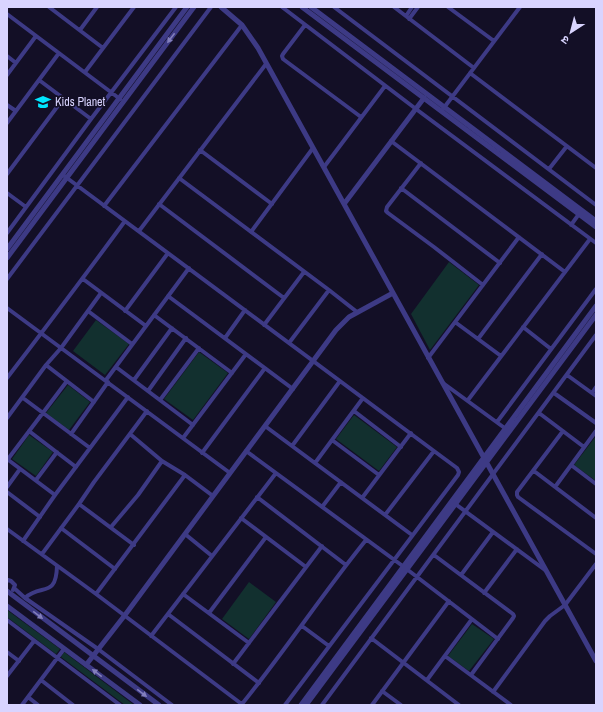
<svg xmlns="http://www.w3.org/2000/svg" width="603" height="712" viewBox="0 0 603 712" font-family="'Archivo Narrow','Noto Sans Devanagari',sans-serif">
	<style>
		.green { fill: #12302f }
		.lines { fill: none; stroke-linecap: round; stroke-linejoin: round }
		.minor { stroke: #3d3a85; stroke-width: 4 }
		.tertiary { stroke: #3d3a85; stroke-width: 5 }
		.oneway { fill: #837fbc }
		.labels { text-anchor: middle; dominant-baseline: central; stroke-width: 3.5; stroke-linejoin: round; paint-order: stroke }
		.poi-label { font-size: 12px; fill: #d9d4ff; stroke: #130f26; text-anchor: start }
	</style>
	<rect width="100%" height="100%" fill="#130f26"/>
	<path class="green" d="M449 262 479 285 430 350 411 314Z
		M96 320 129 344 105 375 73 351Z
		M199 352 228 373 193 420 164 399Z
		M68 385 90 402 69 430 46 413Z
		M354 415 397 447 379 471 336 439Z
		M29 435 53 452 36 476 12 459Z
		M596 436V481L574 465Z
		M249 582 276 602 249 639 222 619Z
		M7 610 60 649 56 654 7 617Z
		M472 624 494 639 469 671 448 656Z
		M64 652 134 705H125L61 657Z"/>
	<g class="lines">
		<path class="minor" d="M49 7 103 48
			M282 7 416 109 596 243
			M334 7 596 205
			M394 7 474 68
			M448 7 494 41
			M7 14 120 99
			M406 16 412 7
			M409 19 418 7
			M305 25 283 54 282 56 283 59 361 117
			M80 30 97 7
			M7 56 16 63
			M85 72 134 7
			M470 73 596 168
			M7 75 36 36
			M39 80 91 119
			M7 105 16 111
			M443 109 520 7
			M7 123 59 53
			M391 141 565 272
			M200 150 272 204
			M421 163 387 207 386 211 388 213 434 247 483 285
			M324 167 385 86
			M549 169 567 146
			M7 174 63 99
			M63 175 434 451 457 468 459 472 458 475 285 705
			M179 178 329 290 357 312
			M401 188 500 263
			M7 193 26 207
			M159 204 284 298
			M104 206 242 25
			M571 225 579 214
			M139 231 266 64
			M251 232 313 148
			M7 233 91 119 176 7
			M7 279 211 7
			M83 279 146 326
			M168 296 293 389
			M7 308 230 473
			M88 311 132 344
			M125 311 168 253
			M154 315 232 373
			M455 322 501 356
			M264 325 304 272
			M523 327 551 349
			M225 338 245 310
			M478 339 542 254
			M289 343 329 290
			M428 358 519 237
			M46 365 94 402
			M116 367 193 425
			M567 375 596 396
			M7 378C47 326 86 274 125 221
			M106 380 189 268
			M134 380 172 328
			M443 383 506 429
			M148 391 186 338
			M554 393 596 423
			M592 393 596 387
			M23 398 90 448
			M160 400 199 348
			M468 400 590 239
			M354 411 401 447
			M539 413 584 447
			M7 418 46 365 61 348 101 293
			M497 422 596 289
			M265 426 412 535
			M29 431 76 467
			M563 431 517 492V495L518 497 596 554
			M71 434 108 382
			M130 434 162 461 185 475 213 496
			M183 438 246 354
			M332 440 379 475
			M292 446 340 381
			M246 451 404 567 498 639
			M202 453 265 368
			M7 459 55 495
			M8 459 67 381
			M315 463 363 398
			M571 465 596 484
			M534 471 596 518
			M36 480 57 452
			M7 487 20 469
			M555 487 596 431
			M7 492 40 517
			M257 497 346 565
			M362 498 411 433
			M454 503 545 570
			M79 504 134 545
			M322 507 341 482
			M385 515 434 451
			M241 518 306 567
			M111 527 138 495 162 461
			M61 528 115 569
			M7 529 96 594 243 705
			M185 534 212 556
			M23 541 55 495 128 397
			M42 554 79 504 94 482 147 411
			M434 555 513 614 514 616 513 618 471 675
			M461 575 493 532
			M7 581 8 580 11 581 15 585 13 590
			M14 588 25 598 98 649 172 705
			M484 593 517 549
			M96 594 185 475
			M183 594 249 643
			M25 598C41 583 56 599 57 566
			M209 613 266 537
			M168 614 259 683
			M7 620 120 705
			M302 626 329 646
			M151 636 276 473
			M371 638 459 705
			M7 652 19 661
			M445 656 511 705
			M233 664 322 546
			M7 676 34 641
			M41 680 73 705
			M427 680 472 619
			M382 691 401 705
			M493 692 545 621 550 616 565 605 596 564
			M28 697 38 705
			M242 704C285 651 323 593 366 540
			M22 705 64 649
			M322 705 596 335
			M372 705 449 601"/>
		<path class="tertiary" d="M221 7 242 25 258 48 596 661
			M302 7 596 227
			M311 7 596 221
			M344 204 424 98
			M7 249 187 7
			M7 258 194 7
			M7 591 159 705
			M7 606 140 705
			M86 665 125 615 336 330 349 317 393 293
			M301 705 596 306
			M306 705 596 315"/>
	</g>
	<defs><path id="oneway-solid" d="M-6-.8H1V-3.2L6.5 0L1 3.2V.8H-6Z"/></defs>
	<g class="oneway">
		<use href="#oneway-solid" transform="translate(171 38) rotate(127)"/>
		<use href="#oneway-solid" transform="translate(38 615) rotate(37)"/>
		<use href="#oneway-solid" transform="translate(97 673) rotate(-143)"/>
		<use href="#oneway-solid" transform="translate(142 693) rotate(37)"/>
	</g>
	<defs>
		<symbol id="school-bare" viewBox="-9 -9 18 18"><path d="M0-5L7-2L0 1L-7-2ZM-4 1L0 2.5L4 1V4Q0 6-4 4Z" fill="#00e5ff" stroke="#130f26" stroke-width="2.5" paint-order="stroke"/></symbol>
	</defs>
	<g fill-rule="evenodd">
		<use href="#school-bare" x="32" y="91" width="22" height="22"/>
	</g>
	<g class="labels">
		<g class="poi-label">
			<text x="55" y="102">Kids Planet</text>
		</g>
	</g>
	<rect width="603" height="712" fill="none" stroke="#d9d4ff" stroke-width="16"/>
	<g transform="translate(571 32) rotate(216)" stroke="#130f26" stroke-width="3" paint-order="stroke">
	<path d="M0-3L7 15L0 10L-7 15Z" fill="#d9d4ff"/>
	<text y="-6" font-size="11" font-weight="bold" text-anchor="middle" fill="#d9d4ff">उ</text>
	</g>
</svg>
